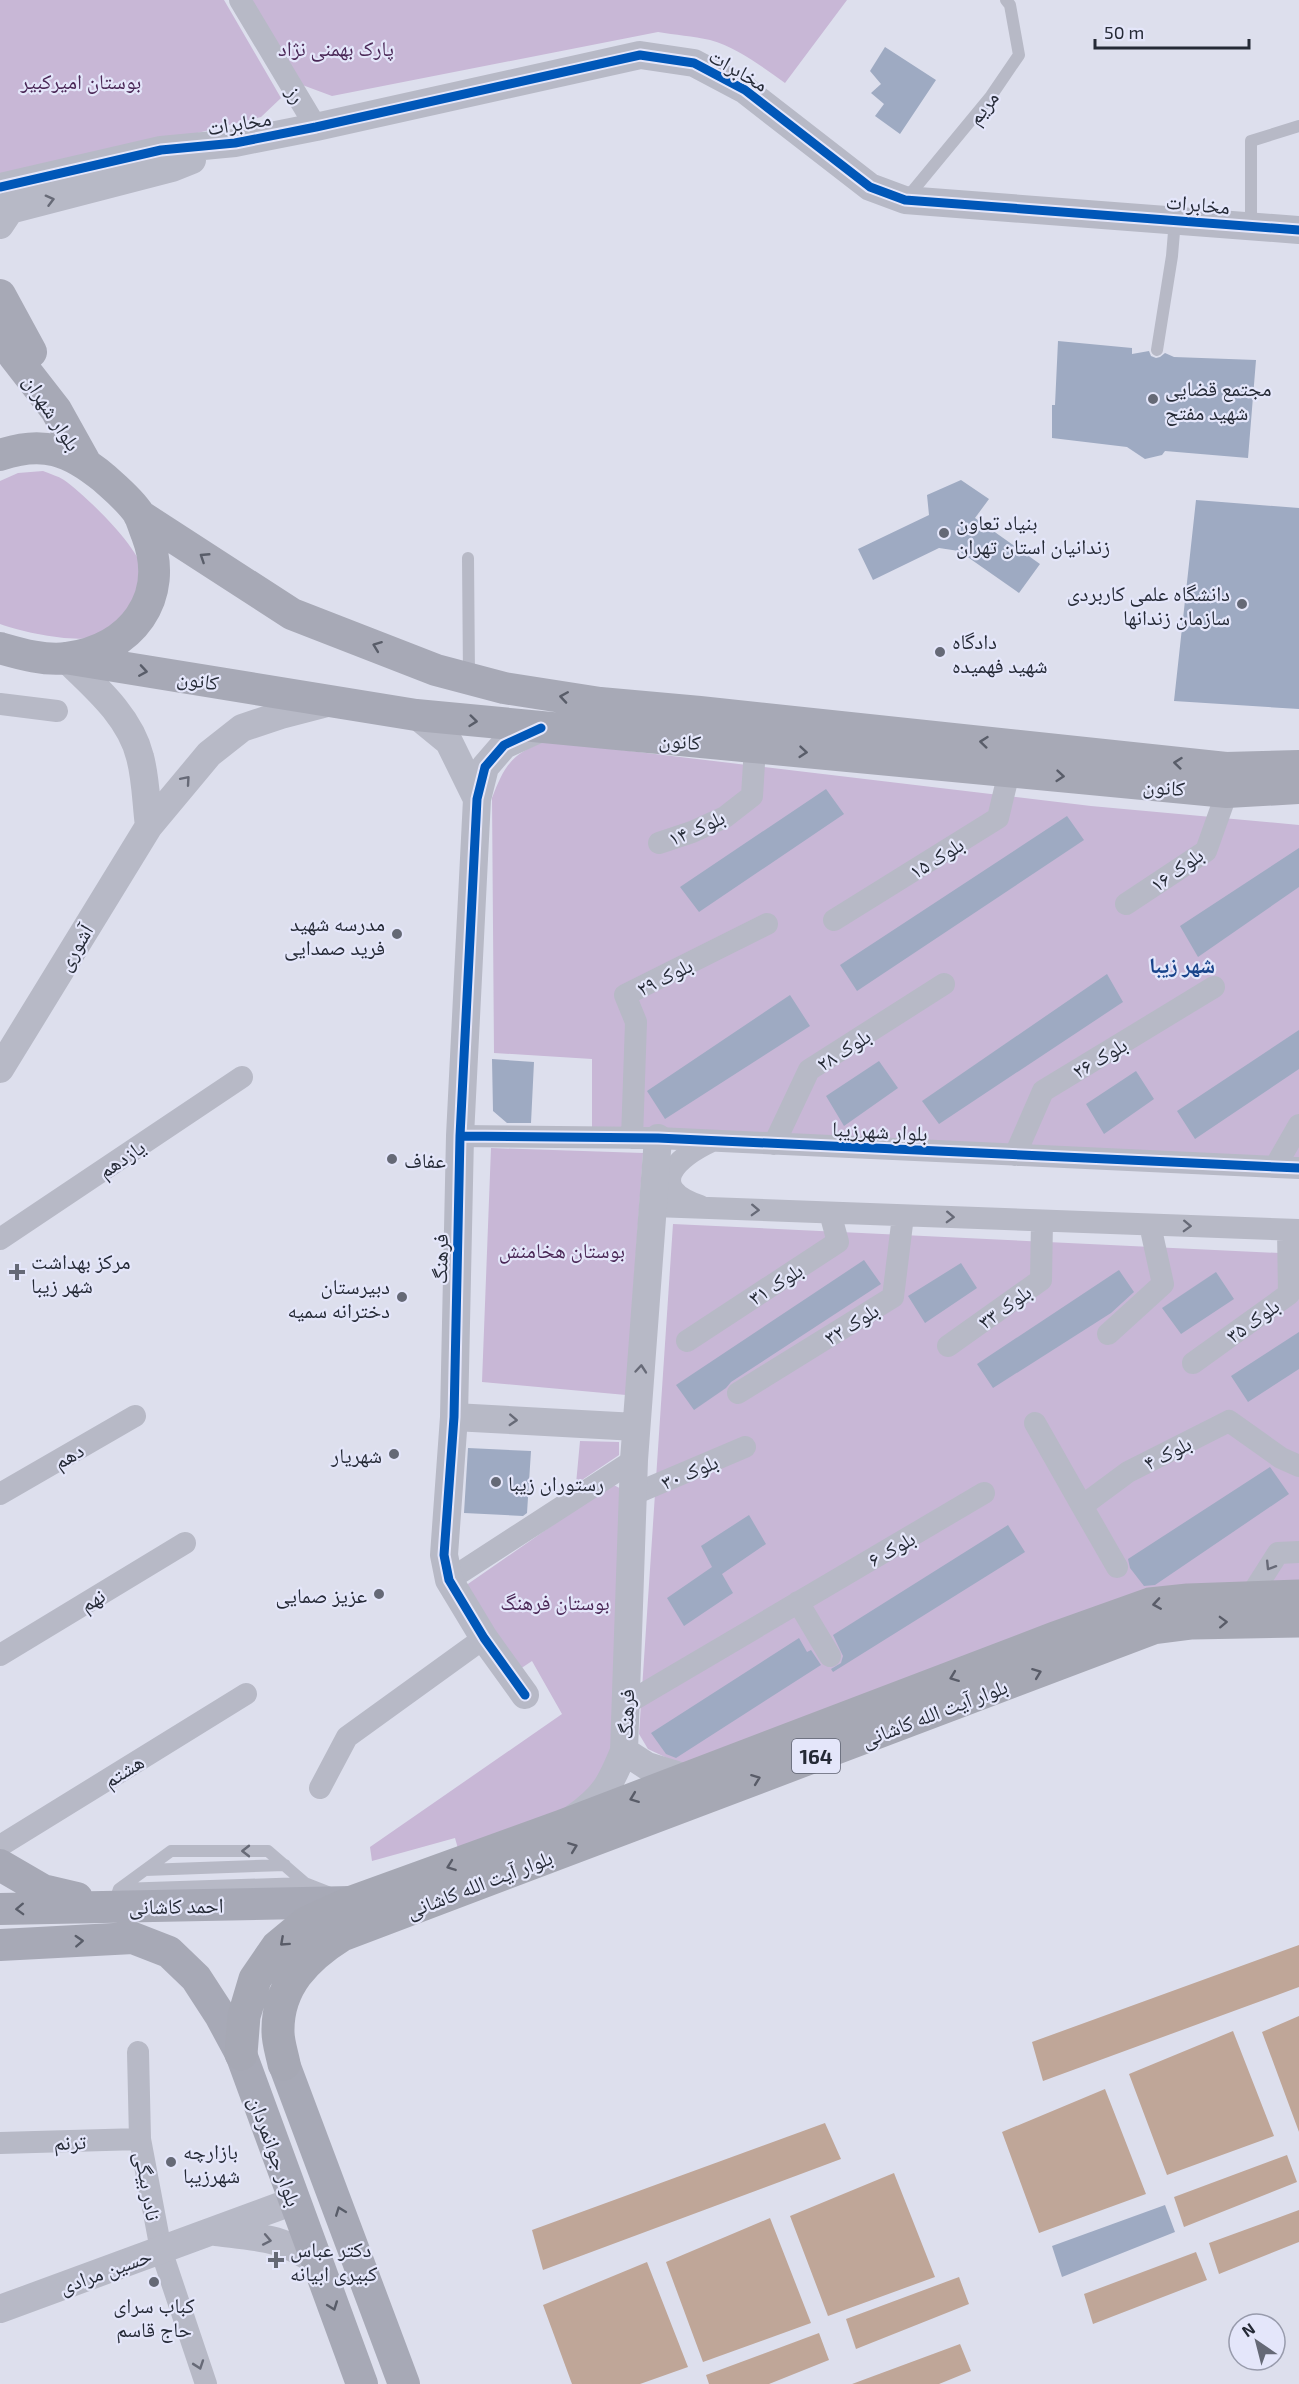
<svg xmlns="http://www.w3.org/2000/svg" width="1299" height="2384" viewBox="0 0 1299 2384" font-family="'Exo 2','Noto Naskh Arabic',sans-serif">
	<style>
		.green { fill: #c8b7d6 }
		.water { fill: #bfa698 }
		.building { fill: #9eaac2 }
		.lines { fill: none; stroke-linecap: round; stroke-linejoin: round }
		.service { stroke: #b7b9c6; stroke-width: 12 }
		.minor { stroke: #b7b9c6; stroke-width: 22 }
		.tertiary { stroke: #b7b9c6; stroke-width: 28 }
		.secondary { stroke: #a7a9b6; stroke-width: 32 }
		.primary { stroke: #a6a8b4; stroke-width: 33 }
		.cycleway-casing { stroke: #e4e6fa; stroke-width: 13 }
		.cycleway { stroke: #0057b8; stroke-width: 9 }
		.oneway { stroke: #676a77 }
		.oneway2 { stroke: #595d69 }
		.oneway3 { stroke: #595c68 }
		.poi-dot { fill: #656976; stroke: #e4e6fa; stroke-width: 2 }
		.labels { text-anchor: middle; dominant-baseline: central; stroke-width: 4.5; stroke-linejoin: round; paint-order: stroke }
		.shield { fill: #e4e6fa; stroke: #5e6271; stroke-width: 1.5 }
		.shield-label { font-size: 20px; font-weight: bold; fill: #252a36 }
		.park-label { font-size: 21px; fill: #4a2756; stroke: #e4e6fa }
		.street-label { font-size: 21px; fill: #252a36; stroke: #e4e6fa }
		.poi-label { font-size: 21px; fill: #252a36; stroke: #e4e6fa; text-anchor: start }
		.neighbourhood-label { font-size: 22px; font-weight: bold; fill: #19448b; stroke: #e4e6fa }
	</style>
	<rect width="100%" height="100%" fill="#dddfed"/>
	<path class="green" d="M0 0H224L281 98 261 117 3 182 0 181Z
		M248 0H847L785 83C761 66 738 48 710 40 693 36 675 35 658 32L332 96 297 83Z
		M43 471C50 474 58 476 64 480 84 494 143 550 143 574 143 585 138 595 132 604 124 617 111 633 96 637 73 643 22 632 0 624V481L18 473Z
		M546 741 1091 806 1299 825V1168L592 1127V1059L494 1053 492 798C505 765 511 754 546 741Z
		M491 1148 643 1153 626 1395 482 1382Z
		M673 1224 1299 1254V1583L686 1767 648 1749 639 1734Z
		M580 1441 619 1442V1455L576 1484Z
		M612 1484 623 1490 612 1756 580 1803 459 1852 455 1838 372 1861 370 1847 562 1714 532 1661 520 1669 465 1586Z"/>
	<path class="water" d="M1299 1945V1987L1043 2081 1032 2042Z
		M1299 2016V2132L1262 2032Z
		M1233 2031 1274 2136 1167 2175 1129 2074Z
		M1105 2089 1146 2194 1039 2233 1002 2132Z
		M825 2123 841 2159 543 2270 532 2230Z
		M1287 2155 1297 2182 1184 2227 1174 2197Z
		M894 2173 935 2277 828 2316 790 2216Z
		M1299 2210V2242L1219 2274 1209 2243Z
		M770 2218 811 2323 703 2362 666 2262Z
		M1196 2252 1207 2280 1093 2324 1084 2294Z
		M647 2262 688 2367 640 2384H572L543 2305Z
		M959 2277 969 2304 856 2349 846 2319Z
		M819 2333 829 2360 769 2384H709L706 2375Z
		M960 2344 971 2371 939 2384H852Z"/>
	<path class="building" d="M885 47 936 80 900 134 875 116 884 104 871 93 881 84 870 71Z
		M1058 341 1132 348V354L1149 351 1151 356 1156 358 1160 357 1165 353 1174 357 1256 360 1248 458 1165 451 1162 455 1145 459 1127 447 1052 438V405H1055Z
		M961 480 989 499 975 518 1040 564 1019 593 959 551 939 548 873 580 858 549 929 515 927 495Z
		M1196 500 1299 508V709L1174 701Z
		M826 789 844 814 699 912 680 887Z
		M1067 816 1084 840 857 991 840 965Z
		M1299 848V887L1198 957 1180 926Z
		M1107 974 1123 1002 939 1124 922 1101Z
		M790 995 810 1026 665 1119 647 1091Z
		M1299 1030V1069L1195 1139 1177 1111Z
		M492 1059 534 1062 531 1123H507L493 1111Z
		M879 1061 898 1088 844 1126 826 1096Z
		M1136 1071 1154 1099 1104 1134 1086 1104Z
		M864 1260 881 1284 731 1382 726 1388 694 1410 676 1385Z
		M961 1263 977 1288 925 1323 908 1296Z
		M1119 1270 1134 1292 1111 1313 993 1388 977 1364Z
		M1216 1272 1234 1299 1181 1334 1162 1308Z
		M1299 1332V1369L1248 1402 1231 1376Z
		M468 1448 531 1451 527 1513 523 1516 464 1513Z
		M1270 1467 1289 1494 1155 1585 1144 1586 1130 1568 1128 1559Z
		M749 1515 766 1544 722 1574 733 1593 684 1626 667 1598 712 1567 701 1546Z
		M1008 1525 1025 1552 833 1672 831 1669 841 1663 843 1656 833 1635Z
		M799 1638 807 1652 811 1650 821 1665 676 1758 666 1754 651 1733Z
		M1165 2205 1175 2232 1062 2277 1052 2246Z"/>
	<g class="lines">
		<path class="service" d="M906 199 991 96 1019 55 1010 5 1006 0
			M1251 225V141L1299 126
			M1157 350 1172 256 1175 220
			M468 558 469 677
			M145 1870 285 1865
			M119 1889 305 1883
			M114 1904 119 1889 171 1851H268L305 1883 328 1892"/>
		<path class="minor" d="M240 0 316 127
			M0 704 57 711
			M659 843 692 832 725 817 752 796 755 747
			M1126 904 1206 851 1227 792
			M834 920 998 818 1009 772
			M460 1136 658 1138 1299 1168
			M632 1138 636 1022 625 995 767 924
			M774 1144 809 1070 944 984
			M1015 1155 1043 1091 1214 987
			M1275 1167 1299 1125
			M654 1206 1299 1230
			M700 1206C644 1187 677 1157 712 1141
			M0 1239 242 1077
			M1108 1334 1163 1284 1150 1225
			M687 1341 838 1242 830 1213
			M948 1346 1041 1280 1042 1221
			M1193 1363 1289 1294 1288 1230
			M738 1393 893 1297 903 1216
			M1035 1423 1082 1506
			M0 1494 135 1416
			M632 1495 745 1447
			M1117 1567 1082 1506 1128 1472 1229 1421 1281 1458 1299 1466
			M449 1580 634 1460
			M1250 1597 1278 1553 1299 1552
			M798 1602 830 1656
			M0 1655 185 1543
			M626 1704 984 1493
			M320 1788 347 1737 484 1638
			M0 1846 246 1694
			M138 2052 140 2139 161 2250 206 2384
			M0 2143 140 2139"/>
		<path class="tertiary" d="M0 187 161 150 235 143 316 127 640 55 694 63 745 90 870 187 905 200 1299 230
			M0 225 10 210 172 168 192 160
			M65 658C94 686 130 716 140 757 146 779 146 803 149 826
			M416 715 449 742 477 799
			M0 1069 149 826 209 754 242 728 281 715 331 702
			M454 1417 636 1427
			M525 1695 484 1638 449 1580 444 1555 454 1417 460 1136 477 799 485 767 504 745 541 728
			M624 1751 647 1766 686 1778
			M574 1818C604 1797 610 1785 624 1751L634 1460 658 1138
			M216 2232C255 2237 285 2237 317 2263
			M0 2309 294 2201"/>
		<path class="secondary" d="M0 295 31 352
			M0 333 14 356 56 410 85 462
			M0 455C43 440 70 450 104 478 116 489 130 500 139 514 142 520 144 528 147 535 171 598 131 650 67 658 45 661 21 654 0 648
			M139 515 292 614 436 670 504 688 600 703 700 712 1226 768 1299 766
			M65 658 416 715 1227 792 1299 788
			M0 1865 43 1890 77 1898
			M0 1909 352 1902
			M0 1945 133 1938 169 1952 196 1978 220 2015 241 2054 362 2384
			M284 2064 404 2384"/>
		<path class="primary" d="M241 2054 244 2016 255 1979 277 1947 306 1923 352 1902 562 1826 1055 1638 1150 1604 1188 1600 1299 1596
			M284 2064C282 2054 278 2042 278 2032 277 1986 307 1957 342 1935L1153 1628 1192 1623 1299 1621"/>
		<defs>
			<path id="cycleway" d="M0 187 161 150 235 143 316 127 640 55 694 63 745 90 870 187 905 200 1299 230
				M460 1136 658 1138 1299 1168
				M525 1695 484 1638 449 1580 444 1555 454 1417 460 1136 477 799 485 767 504 745 541 728"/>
		</defs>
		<use href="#cycleway" class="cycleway-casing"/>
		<use href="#cycleway" class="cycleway"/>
	</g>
	<defs><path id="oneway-chevron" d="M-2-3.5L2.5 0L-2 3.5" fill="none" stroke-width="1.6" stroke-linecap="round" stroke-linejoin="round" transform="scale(1.5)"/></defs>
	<g class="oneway">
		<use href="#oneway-chevron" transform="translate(50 200) rotate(-15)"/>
		<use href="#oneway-chevron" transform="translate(186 780) rotate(-49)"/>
		<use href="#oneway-chevron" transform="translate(755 1210) rotate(2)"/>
		<use href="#oneway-chevron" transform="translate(950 1217) rotate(2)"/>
		<use href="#oneway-chevron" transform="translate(1187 1226) rotate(2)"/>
		<use href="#oneway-chevron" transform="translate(641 1369) rotate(-85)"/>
		<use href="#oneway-chevron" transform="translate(513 1420) rotate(3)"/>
		<use href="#oneway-chevron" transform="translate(1270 1566) rotate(122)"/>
		<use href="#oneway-chevron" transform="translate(246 1851) rotate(180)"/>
		<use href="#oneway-chevron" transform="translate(267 2240) rotate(11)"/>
		<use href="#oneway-chevron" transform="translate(199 2365) rotate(71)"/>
	</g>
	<g class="oneway2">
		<use href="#oneway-chevron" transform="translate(204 557) rotate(-147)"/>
		<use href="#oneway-chevron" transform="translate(377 646) rotate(-159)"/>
		<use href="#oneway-chevron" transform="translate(143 671) rotate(9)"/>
		<use href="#oneway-chevron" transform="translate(564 697) rotate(-171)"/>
		<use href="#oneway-chevron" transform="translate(473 721) rotate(6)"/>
		<use href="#oneway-chevron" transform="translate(984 742) rotate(-174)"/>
		<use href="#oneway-chevron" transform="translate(803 752) rotate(5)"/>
		<use href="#oneway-chevron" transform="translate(1178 763) rotate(-174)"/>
		<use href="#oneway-chevron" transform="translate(1060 776) rotate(5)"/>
		<use href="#oneway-chevron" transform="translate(20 1909) rotate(178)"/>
		<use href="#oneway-chevron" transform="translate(79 1941) rotate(-3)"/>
		<use href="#oneway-chevron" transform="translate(340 2211) rotate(-111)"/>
		<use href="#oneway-chevron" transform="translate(333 2306) rotate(70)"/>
	</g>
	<g class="oneway3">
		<use href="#oneway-chevron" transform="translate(1157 1604) rotate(171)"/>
		<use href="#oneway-chevron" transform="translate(1223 1622) rotate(-2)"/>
		<use href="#oneway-chevron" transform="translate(1037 1673) rotate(-21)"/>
		<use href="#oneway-chevron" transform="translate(954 1677) rotate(159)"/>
		<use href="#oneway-chevron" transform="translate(756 1779) rotate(-21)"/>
		<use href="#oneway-chevron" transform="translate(634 1798) rotate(159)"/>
		<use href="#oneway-chevron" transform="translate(573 1847) rotate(-21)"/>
		<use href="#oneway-chevron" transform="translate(451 1866) rotate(160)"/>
		<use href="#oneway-chevron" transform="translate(284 1942) rotate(138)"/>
	</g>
	<g class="poi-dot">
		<circle cx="1153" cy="399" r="6"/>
		<circle cx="944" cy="533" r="6"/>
		<circle cx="1242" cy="604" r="6"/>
		<circle cx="940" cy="652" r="6"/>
		<circle cx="397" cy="934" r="6"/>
		<circle cx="392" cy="1159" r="6"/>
		<path d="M14 1263h6v6h6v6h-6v6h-6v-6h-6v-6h6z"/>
		<circle cx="402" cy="1297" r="6"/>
		<circle cx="394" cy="1454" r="6"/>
		<circle cx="496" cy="1482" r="6"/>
		<circle cx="379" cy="1594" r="6"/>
		<circle cx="171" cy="2162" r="6"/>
		<path d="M273 2251h6v6h6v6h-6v6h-6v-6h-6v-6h6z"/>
		<circle cx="154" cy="2282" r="6"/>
	</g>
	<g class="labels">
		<rect class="shield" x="792" y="1739" width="48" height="34" rx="4.5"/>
		<g class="shield-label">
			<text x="816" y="1756">164</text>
		</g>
		<g class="park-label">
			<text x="336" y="47">پارک بهمنی نژاد</text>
			<text x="81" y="80">بوستان امیرکبیر</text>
			<text x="562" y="1249">بوستان هخامنش</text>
			<text x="555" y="1601">بوستان فرهنگ</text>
		</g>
		<g class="street-label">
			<text transform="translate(739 69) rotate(30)">مخابرات</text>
			<text transform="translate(297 94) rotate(59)">رز</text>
			<text transform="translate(982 107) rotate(-52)">مریم</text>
			<text transform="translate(239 122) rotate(-9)">مخابرات</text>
			<text transform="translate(1198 203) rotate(5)">مخابرات</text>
			<text transform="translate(53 412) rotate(57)">بلوار شهران</text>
			<text transform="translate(198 679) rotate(9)">کانون</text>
			<text transform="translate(680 740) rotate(5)">کانون</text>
			<text transform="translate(1164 786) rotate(5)">کانون</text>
			<text transform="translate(696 827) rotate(-24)">بلوک ۱۴</text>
			<text transform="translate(936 857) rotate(-32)">بلوک ۱۵</text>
			<text transform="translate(1176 869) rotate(-36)">بلوک ۱۶</text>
			<text transform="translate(74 947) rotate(-59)">آشوری</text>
			<text transform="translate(664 976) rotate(-27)">بلوک ۲۹</text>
			<text transform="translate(843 1049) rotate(-33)">بلوک ۲۸</text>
			<text transform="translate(1099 1057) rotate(-31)">بلوک ۲۶</text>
			<text transform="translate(880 1130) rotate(3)">بلوار شهرزیبا</text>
			<text transform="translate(121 1158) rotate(-34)">یازدهم</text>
			<text transform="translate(439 1259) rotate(-89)">فرهنگ</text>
			<text transform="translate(775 1283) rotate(-33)">بلوک ۳۱</text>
			<text transform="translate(1004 1306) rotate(-36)">بلوک ۳۳</text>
			<text transform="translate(1252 1320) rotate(-36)">بلوک ۳۵</text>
			<text transform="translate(851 1323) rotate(-32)">بلوک ۳۲</text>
			<text transform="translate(1167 1452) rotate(-27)">بلوک ۴</text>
			<text transform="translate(68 1455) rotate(-30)">دهم</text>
			<text transform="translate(689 1471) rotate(-23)">بلوک ۳۰</text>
			<text transform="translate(891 1548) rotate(-30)">بلوک ۶</text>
			<text transform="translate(92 1599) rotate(-31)">نهم</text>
			<text transform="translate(934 1712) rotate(-21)">بلوار آیت الله کاشانی</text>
			<text transform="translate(625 1714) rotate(-88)">فرهنگ</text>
			<text transform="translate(123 1770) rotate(-32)">هشتم</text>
			<text transform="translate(479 1883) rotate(-21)">بلوار آیت الله کاشانی</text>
			<text transform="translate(176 1905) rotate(-1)">احمد کاشانی</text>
			<text transform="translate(70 2141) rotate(-2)">ترنم</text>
			<text transform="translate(276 2151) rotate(70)">بلوار جوانمردان</text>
			<text transform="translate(149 2186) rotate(80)">نادر بیگی</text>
			<text transform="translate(105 2270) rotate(-20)">حسین مرادی</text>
		</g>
		<g class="poi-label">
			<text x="1165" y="387">مجتمع قضایی<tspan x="1165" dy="24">شهید مفتح</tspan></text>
			<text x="956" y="521">بنیاد تعاون<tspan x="956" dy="24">زندانیان استان تهران</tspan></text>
			<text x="1230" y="592" text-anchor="end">دانشگاه علمی کاربردی<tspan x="1230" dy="24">سازمان زندانها</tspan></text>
			<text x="952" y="640">دادگاه<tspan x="952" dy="24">شهید فهمیده</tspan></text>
			<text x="385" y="922" text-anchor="end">مدرسه شهید<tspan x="385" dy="24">فرید صمدایی</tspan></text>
			<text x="404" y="1159">عفاف</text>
			<text x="31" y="1260">مرکز بهداشت<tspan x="31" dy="24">شهر زیبا</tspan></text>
			<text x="390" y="1285" text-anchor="end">دبیرستان<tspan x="390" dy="24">دخترانه سمیه</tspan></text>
			<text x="382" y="1454" text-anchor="end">شهریار</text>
			<text x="508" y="1482">رستوران زیبا</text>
			<text x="367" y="1594" text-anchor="end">عزیز صمایی</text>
			<text x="183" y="2150">بازارچه<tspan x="183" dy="24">شهرزیبا</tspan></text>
			<text x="290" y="2248">دکتر عباس<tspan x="290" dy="24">کبیری ابیانه</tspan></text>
			<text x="154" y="2304" text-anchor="middle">کباب سرای<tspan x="154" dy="24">حاج قاسم</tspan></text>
		</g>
		<g class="neighbourhood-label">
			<text x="1182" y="964">شهر زیبا</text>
		</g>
	</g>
	<g transform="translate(1257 2342) rotate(325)"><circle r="28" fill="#e4e6fa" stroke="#989bac" stroke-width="1.5"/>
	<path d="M0-4.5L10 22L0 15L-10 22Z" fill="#656976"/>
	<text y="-9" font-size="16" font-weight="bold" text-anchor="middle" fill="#252a36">N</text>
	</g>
	<path d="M1095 39v9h154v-9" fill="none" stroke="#252a36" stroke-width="3"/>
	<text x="1104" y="39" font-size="18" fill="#252a36" stroke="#e4e6fa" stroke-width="4.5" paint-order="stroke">50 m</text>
</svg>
